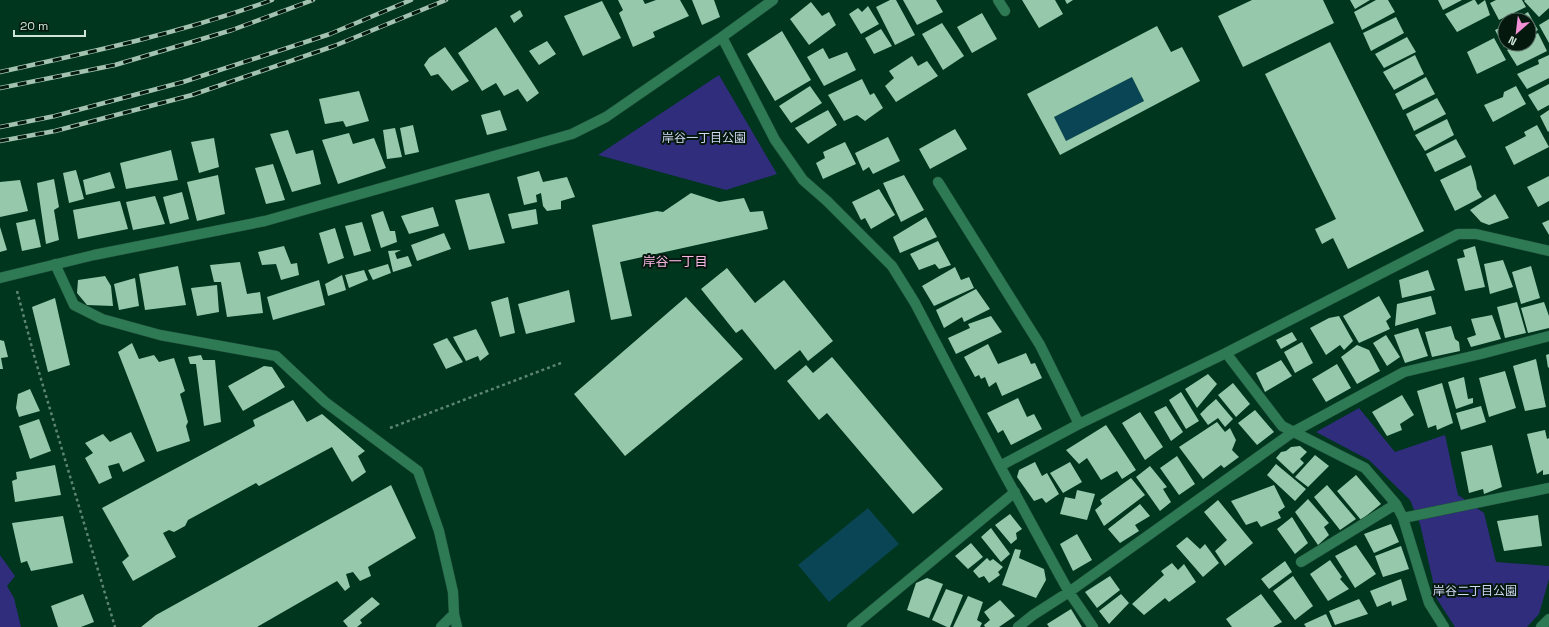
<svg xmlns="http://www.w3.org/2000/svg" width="1549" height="627" viewBox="0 0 1549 627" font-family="'Space Grotesk','Noto Sans JP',sans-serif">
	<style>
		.green { fill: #302d7c }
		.water { fill: #094554 }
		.building { fill: #96c9ab; fill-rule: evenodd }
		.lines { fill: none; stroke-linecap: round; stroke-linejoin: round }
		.minor-casing { stroke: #21513b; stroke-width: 11 }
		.path { stroke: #5d8672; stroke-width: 2.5; stroke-dasharray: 3 3; stroke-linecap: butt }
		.minor { stroke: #2e7a55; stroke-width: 10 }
		.rail-casing { stroke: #a3c2b0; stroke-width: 4.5 }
		.rail { stroke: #04180e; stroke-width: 3; stroke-dasharray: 9; stroke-linecap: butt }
		.labels { text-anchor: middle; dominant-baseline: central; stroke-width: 4; stroke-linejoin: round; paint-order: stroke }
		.park-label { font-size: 12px; fill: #d4d8f3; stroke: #04180e }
		.neighbourhood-label { font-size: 13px; fill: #fbb6e5; stroke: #04180e }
	</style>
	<rect width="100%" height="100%" fill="#00351e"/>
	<path class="green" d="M719 75 777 174 726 190 598 155Z
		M1359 408 1395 452 1445 435 1458 495 1484 513 1496 562 1549 566V579L1539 614 1527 627H1455L1437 599 1420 524 1410 500 1369 460 1316 432Z
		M0 555 15 576 7 586 14 598 21 627H0Z"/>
	<path class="water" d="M1132 77 1144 101 1066 141 1054 117Z
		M868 508 899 544 829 602 798 565Z"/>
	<path class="building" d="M618 0H643L645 4 656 0H680L689 16 653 32 655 37 633 47 619 13 623 10Z
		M692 0H714L720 17 702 25Z
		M890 0H896L915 35 895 45 876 7Z
		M903 0H936L943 12 917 25Z
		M1022 0H1055L1063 14 1039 28Z
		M1065 0H1073L1067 4Z
		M1252 0H1323L1334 23 1243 67 1218 16Z
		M1350 0H1370L1355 9Z
		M1376 0H1388L1395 12 1362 30 1354 12Z
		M1438 0H1462L1443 10Z
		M1473 0H1475L1478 5 1485 0 1490 15 1457 32 1445 14Z
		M1496 0H1522L1526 7 1499 20 1490 3Z
		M1525 0H1549V8L1539 17 1524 1Z
		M602 1 621 38 583 56 564 16Z
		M811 2 822 16 829 12 836 25 809 45 790 19Z
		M868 6 879 24 861 34 849 14 858 8 862 12Z
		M520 10 523 16 514 23 510 16Z
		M1528 12 1538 30 1529 35V20H1514Z
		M982 13 997 39 972 53 957 27Z
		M1396 17 1404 33 1371 51 1363 33Z
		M1549 19V43L1539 25Z
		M942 23 964 56 943 70 922 34Z
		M1505 25V44H1510L1504 47 1495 30Z
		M1157 26 1171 52 1182 47 1200 81 1060 155 1027 94ZM1132 77 1144 101 1066 141 1054 117Z
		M496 27 539 93 527 102 518 89 504 96 496 83 482 91 458 53Z
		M881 29 892 46 874 54 865 38Z
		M782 31 811 80 775 101 747 54Z
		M1538 33 1547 51 1517 66 1507 50 1519 44H1529V38Z
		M1407 37 1416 52 1384 68 1375 54Z
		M1494 38 1506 60 1477 74 1467 52Z
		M547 41 556 54 539 65 529 51Z
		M1330 42 1424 231 1348 269 1333 238 1322 244 1315 229 1336 219 1265 74Z
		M445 47 469 81 452 91 438 74 431 76 424 65 429 58Z
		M823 48 829 59 847 52 856 70 824 86 807 57Z
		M1415 55 1424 74 1394 90 1383 72Z
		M1549 55V78L1527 89 1517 74 1539 64 1538 60Z
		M912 56 918 66 927 61 938 76 896 102 885 86 894 78 889 71Z
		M1426 77 1435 94 1403 110 1395 94Z
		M862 79 870 95 874 93 883 108 865 121 857 115 844 121 828 95Z
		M1549 84V105L1538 111 1528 95Z
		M810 86 822 103 791 123 779 106Z
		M1516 86 1526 104 1493 122 1484 105 1503 97 1504 92Z
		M359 91 369 121 346 127 343 121 325 124 319 99Z
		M1437 98 1446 114 1414 131 1406 114Z
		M500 110 507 130 487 135 481 115Z
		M828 110 837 125 808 144 795 128Z
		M1549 110V131L1548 132 1540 116Z
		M1447 119 1454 135 1425 151 1415 135Z
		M413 125 419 152 405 155 400 128Z
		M1537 125 1549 147 1514 165 1505 147 1526 136 1524 132Z
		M395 128 402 157 387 159 383 130Z
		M955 129 967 149 930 169 919 149Z
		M288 130 296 154 313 150 321 184 292 192 270 134Z
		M349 133 353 144 374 138 386 168 338 184 322 140Z
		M888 137 900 161 873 174 869 167 863 171 855 153Z
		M214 138 219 167 199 173 191 142Z
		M1456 139 1466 157 1435 172 1426 154Z
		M845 142 856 164 823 179 816 163 825 158 823 152Z
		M171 150 178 180 126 189 120 163Z
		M273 164 285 200 266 204 255 168Z
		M1471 165 1476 182 1477 189 1482 197 1455 211 1440 180Z
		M76 170 84 199 69 203 63 173Z
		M539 171 543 182 567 177 575 197 561 201V209L547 211 543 206 541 193 536 195 537 202 524 205 517 177Z
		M110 172 115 188 86 195 83 180Z
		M218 175 225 214 197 221 187 182Z
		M904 175 924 210 901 222 883 183Z
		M1549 176V201L1538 207 1527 187Z
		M54 179 59 207 54 210 59 240 46 244 37 183Z
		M20 180 28 211 0 217V182Z
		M879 189 895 215 871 229 865 218 861 220 852 202Z
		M182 192 189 219 170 224 163 197Z
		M489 193 505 243 469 250 455 200Z
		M691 193 719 202 744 198 750 212 763 211 768 229 620 262 632 316 611 320 592 225 657 211 663 212Z
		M1495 194 1509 218 1489 225 1481 222 1470 210Z
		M155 196 165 224 133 230 126 202Z
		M120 201 128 229 78 239 73 210Z
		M433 207 439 226 409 234 401 216Z
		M536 209 538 224 512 229 508 214Z
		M383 211 390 231H395L397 242 381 248 371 215Z
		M926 217 937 237 900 253 893 237Z
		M35 219 41 247 22 251 16 223Z
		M1549 220V235L1542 223Z
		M362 222 371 251 354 256 345 226Z
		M0 227 7 250 0 252Z
		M335 228 344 258 328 264 319 233Z
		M444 233 451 249 417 261 411 245Z
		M938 241 951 265 939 269 935 264 919 270 910 254Z
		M284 246 291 264 297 263 299 275 281 280 276 264 262 265 258 252Z
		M1475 246 1485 287 1465 291 1457 259 1465 257 1463 250Z
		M401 250 395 253 397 259 408 256 412 266 393 272 388 251Z
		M1503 260 1513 287 1490 294 1484 264Z
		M240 262 247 294 260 292 263 313 227 317 221 282H214L210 265Z
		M388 264 391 273 373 280 368 270Z
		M178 266 186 305 145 310 139 274Z
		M1531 266 1540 298 1521 304 1512 272Z
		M955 267 961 280 969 277 974 288 934 306 922 286Z
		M727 268 755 303 784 280 833 341 808 361 800 350 775 370 742 329 736 333 701 289Z
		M364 270 368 280 349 288 345 275Z
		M1428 270 1435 290 1402 298 1399 280Z
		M342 275 346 290 328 296 325 284Z
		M105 276 111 286 113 306 87 305 77 293 78 280Z
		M135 278 139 306 119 310 114 284Z
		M319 280 325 305 273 320 267 297Z
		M217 285 219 312 197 316 191 288Z
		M976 289 990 309 964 322 962 317 944 328 936 310Z
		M569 290 575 322 526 334 518 304Z
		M1379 296 1391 317 1386 321 1390 329 1359 343 1343 316Z
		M1431 296 1436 314 1395 326 1397 304Z
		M508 297 515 333 500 337 491 302Z
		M686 297 743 359 625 456 574 394Z
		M55 298 70 365 48 372 32 307Z
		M1517 302 1526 333 1505 338 1497 307Z
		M1544 302 1549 316V328L1528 333 1521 308Z
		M1492 315 1501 339 1471 347 1467 338 1476 335 1471 319Z
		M991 316 1002 332 956 354 948 338 970 328 968 324Z
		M1339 316 1353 341 1344 350 1340 345 1326 355 1310 328 1329 318Z
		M1451 326 1455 339 1459 342 1460 351 1432 357 1425 332Z
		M1418 328 1428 356 1405 363 1394 335Z
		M476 329 489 354 480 361 478 356 466 361 453 337Z
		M1292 332 1297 340 1281 349 1276 340Z
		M1386 335 1400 357 1387 366 1373 343Z
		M447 338 463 362 446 369 433 344Z
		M0 340 4 341 8 357 1 358 3 369H0Z
		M1302 342 1313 363 1295 373 1284 352Z
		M132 343 139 359 154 355 159 362 174 358 185 391 180 394 188 422 186 426 190 441 157 452 118 352Z
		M988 344 998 364 1026 353 1031 364 1035 363 1042 378 1002 396 996 382 989 387 985 377 981 379 979 375 975 377 964 357Z
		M1357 345 1369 350 1380 371 1357 384 1341 357Z
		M1549 354V367L1548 368 1546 355Z
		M201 355 203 360H215L221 422 204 426 196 364H190L188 357Z
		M832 357 943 489 913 514 827 413 819 420 787 381 806 365 813 373Z
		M1536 359 1546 407 1525 411 1513 366Z
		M1281 360 1292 376 1265 392 1256 373Z
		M1337 364 1351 388 1326 402 1312 379Z
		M264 366 272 367 285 387 243 411 228 386Z
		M1505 371 1516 408 1489 417 1479 378Z
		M1208 374 1217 384 1197 408 1185 389Z
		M1464 377 1468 399 1473 398V403L1456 409 1448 382Z
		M1233 383 1250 404 1236 417 1218 395Z
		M1442 383 1453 423 1437 430 1436 425 1428 428 1417 391Z
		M30 389 40 411 19 417 16 408 18 394Z
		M1181 392 1199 421 1186 429 1169 400Z
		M1402 395 1414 415 1400 424 1402 430 1387 436 1372 412Z
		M1018 398 1027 417 1034 414 1042 429 1011 445 1003 430 998 433 987 413Z
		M1216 399 1233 419 1225 427 1218 418 1208 425 1200 414 1207 407Z
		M293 400 307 422 322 414 365 451 358 456 366 472 352 482 332 447 259 486 256 483 188 520 185 526 174 532 169 530 163 533 176 557 133 581 122 562 129 556 102 508 255 426 253 420Z
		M1166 406 1183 432 1171 441 1154 412Z
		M1481 406 1486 422 1461 430 1456 413Z
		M1255 410 1274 432 1257 445 1238 423Z
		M1140 412 1163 447 1145 460 1122 423Z
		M39 419 51 451 30 459 19 426Z
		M1217 422 1225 432 1230 428 1236 440 1232 450 1239 457 1224 468 1221 465 1203 479 1179 447Z
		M1106 425 1136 470 1122 479 1117 471 1101 480 1087 458 1079 464 1066 450Z
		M1545 430 1547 439 1549 438V474L1543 475V470L1537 474 1527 434Z
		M131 432 145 461 123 472 119 463 108 466 112 478 99 484 85 458 93 453 85 443 103 434 110 442Z
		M1492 445 1502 487 1484 494 1483 489 1469 493 1461 452Z
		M1300 446 1307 452 1300 459 1304 463 1293 474 1276 458 1281 452 1286 451 1291 447Z
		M1315 455 1329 466 1308 487 1295 477Z
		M1177 456 1195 484 1179 495 1160 468Z
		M1035 462 1042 476 1047 473 1059 494 1046 503 1042 498 1034 501 1017 477 1019 470Z
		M1070 462 1082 482 1063 493 1050 473Z
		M1276 464 1306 489 1295 501 1267 475Z
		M55 465 61 495 15 502 12 481 17 479 16 472Z
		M1150 466 1167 487 1163 489 1171 502 1160 511 1136 477Z
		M1356 475 1381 504 1361 520 1337 491Z
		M1131 478 1145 495 1104 526 1095 510 1102 504 1100 500Z
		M391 485 416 538 368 567 371 576 360 581 353 572 346 574 350 587 345 591 337 581 257 627H141L156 615Z
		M1274 485 1285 507 1278 512 1281 518 1261 527 1257 521 1246 525 1231 501Z
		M1327 485 1356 519 1340 530 1314 497Z
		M1077 490 1095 494 1087 520 1060 514 1065 497 1075 499Z
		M1308 499 1329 523 1324 527 1329 535 1318 545 1295 512Z
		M1218 500 1253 543 1225 566 1215 551 1227 540 1204 512Z
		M1140 504 1150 516 1135 525 1139 531 1120 543 1108 529Z
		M1010 514 1022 529 1016 533 1017 539 1011 544 995 525Z
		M1538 515 1542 546 1504 551 1497 521Z
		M63 516 73 563 31 571 27 561 21 563 12 523Z
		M1292 517 1308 543 1295 554 1277 529Z
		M1391 524 1399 542 1374 553 1364 534Z
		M991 528 1010 554 1001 562 981 537Z
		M1077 534 1092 560 1073 571 1060 544Z
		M1187 537 1200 549 1205 544 1219 563 1203 577 1176 546Z
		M971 543 983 557 968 569 955 556Z
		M1356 545 1376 574 1355 588 1335 556Z
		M1401 546 1409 569 1383 577 1375 556Z
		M1015 549 1021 550 1019 558 1044 569 1046 580 1036 598 1002 585Z
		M987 558 990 561 993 559 1003 567 998 572 1000 575 989 583 984 576 979 578 973 571Z
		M1330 560 1342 577 1340 579 1349 589 1328 601 1310 574Z
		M1285 561 1292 572 1269 589 1261 579Z
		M1172 563 1178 570 1184 564 1196 582 1169 602 1165 598 1144 615 1132 604 1164 575 1161 571Z
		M1110 576 1120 590 1097 608 1085 592Z
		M1293 576 1313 606 1295 620 1273 591Z
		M927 578 943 584 929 618 907 610 916 583Z
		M1401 579 1407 600 1392 606 1391 601 1377 607 1370 591Z
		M946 589 963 595 950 627H947L932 620Z
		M83 594 94 622 81 627H58L51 606Z
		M1121 594 1129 603 1109 624 1099 611Z
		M1261 594 1282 622 1273 627H1232L1226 619Z
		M968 596 983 602 977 620 982 623 980 627H953Z
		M372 597 380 604 360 620 362 623 357 627H348L343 621Z
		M1359 599 1368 614 1335 625 1329 611Z
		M1000 600 1015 616 999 627H985L984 625 990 620 984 612Z
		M1071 609 1082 627H1049L1047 624Z
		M1326 614 1332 627H1306L1304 624Z"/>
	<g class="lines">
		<defs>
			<path id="minor" d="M998 0 1005 11
				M722 37 775 140 803 180 827 201 892 266 915 303 1000 466 1059 574 1069 592 1093 627
				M938 182 1040 345 1079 424
				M55 264 74 305 102 319 160 335 276 356 325 402 418 471 439 531 453 592 454 614 457 627
				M0 278 94 255 265 221 572 134 606 117 722 37 773 0
				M1226 353 1282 426 1365 468 1396 504 1403 518 1429 603 1444 627
				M1000 466 1079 424 1226 353 1458 234H1476L1549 251
				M1403 518 1549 488
				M1301 562 1396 504
				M441 627 454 614
				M852 627 1015 492
				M1018 627 1033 615 1069 592 1293 432 1404 372 1481 354 1549 336
				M1541 627 1549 619"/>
		</defs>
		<use href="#minor" class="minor-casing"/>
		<path class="path" d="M17 291 35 359 115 627
			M390 428 561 363"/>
		<use href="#minor" class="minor"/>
		<defs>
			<path id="rail" d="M0 72C92 52 184 32 272 0
				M0 88 115 65 232 30 313 0
				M0 127 55 116 183 82 330 34 411 0
				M0 141 55 131 192 95 334 46 446 0"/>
		</defs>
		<use href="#rail" class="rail-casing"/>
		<use href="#rail" class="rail"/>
	</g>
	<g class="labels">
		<g class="park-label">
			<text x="704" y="138">岸谷一丁目公園</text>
			<text x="1475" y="591">岸谷二丁目公園</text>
		</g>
		<g class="neighbourhood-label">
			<text x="675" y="261">岸谷一丁目</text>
		</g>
	</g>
	<g transform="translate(1517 32) rotate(208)"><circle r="19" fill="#04180e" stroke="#546a5e"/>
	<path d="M0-3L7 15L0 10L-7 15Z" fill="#f391d6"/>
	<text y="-6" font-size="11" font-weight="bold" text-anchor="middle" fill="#cde6d6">N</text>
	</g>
	<path d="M14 30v6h71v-6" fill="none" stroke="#cde6d6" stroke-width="2"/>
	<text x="20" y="30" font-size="12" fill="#cde6d6" stroke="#04180e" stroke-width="3" paint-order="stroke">20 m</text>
</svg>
